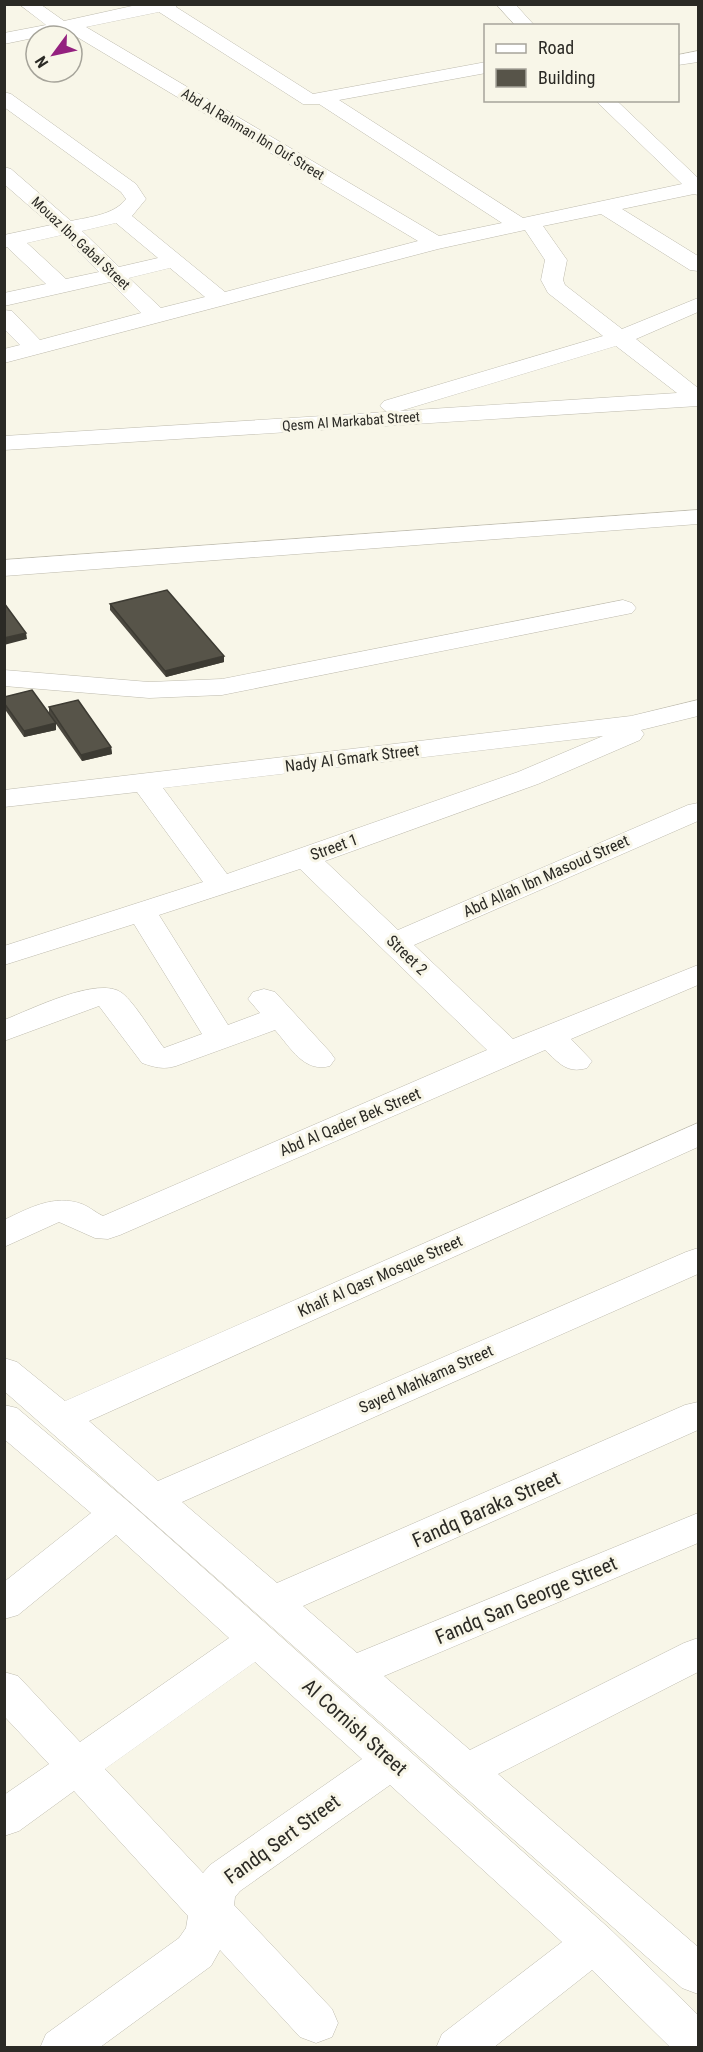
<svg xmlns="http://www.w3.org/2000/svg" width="703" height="2052" viewBox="0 0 703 2052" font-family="'Roboto Condensed',sans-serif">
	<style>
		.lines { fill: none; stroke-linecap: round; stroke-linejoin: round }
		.minor-casing { stroke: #bebbae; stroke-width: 1 }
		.minor { fill: #fff; fill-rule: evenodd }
		.wall { fill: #4b483f }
		.shaded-wall { fill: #3d3b33 }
		.building { fill: #575449; stroke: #3d3b33; stroke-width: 1.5 }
		.labels { text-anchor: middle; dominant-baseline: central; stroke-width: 6; stroke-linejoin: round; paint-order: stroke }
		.far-street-label { font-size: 14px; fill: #2b2a25; stroke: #f8f6e8 }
		.street-label { font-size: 16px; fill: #2b2a25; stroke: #f8f6e8 }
		.near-street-label { font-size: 20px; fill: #2b2a25; stroke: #f8f6e8 }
	</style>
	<rect width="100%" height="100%" fill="#f8f6e8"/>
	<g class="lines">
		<defs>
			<path id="minor" d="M19 4H40L64 21 141 4H178L176 7 313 94 486 62V73L339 100 523 218 682 184 595 100H616L698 178V195L694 194 622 209 698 256V271L690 270 601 214 543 226 567 260 563 280 565 285 622 329 698 298V312L636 339 698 388V406L4 450V436L387 412 380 406 384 401 603 336 548 293 541 280 545 260 525 230 438 249 4 363V349L20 345 4 329V310L12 311 40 340 141 313 110 282 4 306V293L46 284 7 247H4V235L51 225 4 184V167L11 169 71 221C89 217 114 215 126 199L121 192 4 107V92L11 94 136 184 146 199 132 216 225 292 418 241 67 31 4 44V33L46 25ZM159 12 303 104H319L502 223 439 236 86 27ZM116 223 158 258 119 267 82 231ZM62 235 99 272 66 279 27 243ZM170 268 205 297 161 308 129 278ZM616 346 677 393 400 411Z
				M496 4H515L535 26H516Z
				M698 51V62L678 65V55Z
				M698 510V524L4 576V560Z
				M623 600 632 603 636 608 632 613 222 695 149 698 4 686V670L149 682 222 679Z
				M698 700V716L641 730 644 734 640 740 538 784 325 861 398 930 688 805 698 803V821L414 945 513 1039 698 965V985L571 1039 592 1061 587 1068C567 1074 559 1063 545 1050L120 1235 108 1239 95 1238 59 1222 4 1247V1220C29 1208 54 1194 82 1204 90 1207 96 1213 103 1216L487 1050 300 869 159 915 228 1025 260 1013 248 999 253 992 264 989 275 992 330 1052 335 1059 330 1066C304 1073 291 1048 275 1030L176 1066C163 1070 154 1067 142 1063L99 1006 4 1041V1020C30 1010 99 975 122 993 135 1003 153 1034 164 1048L202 1034 134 924 4 965V946L203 882 137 792 4 807V790L631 716ZM603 736 518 772 227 874 163 788Z
				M698 1123V1147L89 1421 158 1481 686 1252 698 1248V1274L182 1502 277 1583 685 1405 698 1402V1430L303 1606 357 1653 698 1513V1543L384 1676 470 1750 684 1643 698 1638V1672L498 1774 698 1947V1994L682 1988 4 1391V1358L17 1362 65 1401Z
				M4 1405 17 1408 130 1503 271 1628 610 1929 698 2015V2048H671L592 1970 493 2048H436L442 2034 562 1942 390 1785 240 1891 235 1897 234 1905 332 2009 338 2023 332 2037 316 2043 300 2037 220 1950 211 1966 99 2048H40L46 2034 179 1938 186 1928 188 1916 74 1791 19 1831 4 1836V1795L49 1764 4 1716V1672L18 1676 80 1742 229 1638 116 1535 18 1615 4 1619V1582L91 1513 4 1439ZM255 1662 362 1759 210 1865 203 1873 105 1769Z"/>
		</defs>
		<use href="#minor" class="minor-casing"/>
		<use href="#minor" class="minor"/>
	</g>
	<path class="wall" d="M110 604 224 662 166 677 110 610Z
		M4 697 49 714V707L111 747 112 754 82 761 56 724V730L24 737 4 708Z"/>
	<path class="shaded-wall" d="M26 633 27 639 4 645V638Z
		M224 656V662L166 677 165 671Z
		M56 723V730L24 737V731Z
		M111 747 112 754 82 761 81 755Z"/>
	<path class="building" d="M167 590 224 656 165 671 110 604Z
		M4 603 26 633 4 638Z
		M32 690 56 723 24 731 4 703V697Z
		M78 700 111 747 81 755 49 707Z"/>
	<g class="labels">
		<g class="far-street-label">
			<text transform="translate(253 134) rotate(31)">Abd Al Rahman Ibn Ouf Street</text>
			<text transform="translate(81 243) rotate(43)">Mouaz Ibn Gabal Street</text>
			<text transform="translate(351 421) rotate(-4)">Qesm Al Markabat Street</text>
		</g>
		<g class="street-label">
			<text transform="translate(352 758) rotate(-7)">Nady Al Gmark Street</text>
			<text transform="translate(334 847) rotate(-20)">Street 1</text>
			<text transform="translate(546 876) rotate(-24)">Abd Allah Ibn Masoud Street</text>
			<text transform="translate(407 955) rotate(44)">Street 2</text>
			<text transform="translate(350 1122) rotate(-23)">Abd Al Qader Bek Street</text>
			<text transform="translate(380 1276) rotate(-24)">Khalf Al Qasr Mosque Street</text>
			<text transform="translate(426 1379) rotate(-24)">Sayed Mahkama Street</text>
		</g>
		<g class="near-street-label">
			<text transform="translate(486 1509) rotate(-24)">Fandq Baraka Street</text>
			<text transform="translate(526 1600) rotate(-23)">Fandq San George Street</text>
			<text transform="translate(355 1727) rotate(42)">Al Cornish Street</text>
			<text transform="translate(282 1839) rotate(-36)">Fandq Sert Street</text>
		</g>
	</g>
	<rect width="703" height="2052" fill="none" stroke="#2b2a25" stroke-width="12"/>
	<rect x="484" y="24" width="195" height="78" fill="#f8f6e8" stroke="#a6a49a" stroke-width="1.5"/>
	<rect x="496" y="44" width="30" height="9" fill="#ffffff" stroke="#a6a49a" stroke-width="1.5"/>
	<text x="538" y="54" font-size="18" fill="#2b2a25">Road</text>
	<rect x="496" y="69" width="30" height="18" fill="#575449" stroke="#a6a49a" stroke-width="1.5"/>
	<text x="538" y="84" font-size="18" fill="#2b2a25">Building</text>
	<g transform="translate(54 54) rotate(237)"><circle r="28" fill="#f8f6e8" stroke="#a6a49a" stroke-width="1.5"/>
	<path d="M0-4.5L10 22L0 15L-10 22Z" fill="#94217f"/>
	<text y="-9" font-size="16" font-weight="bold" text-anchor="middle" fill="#2b2a25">N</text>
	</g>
</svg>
